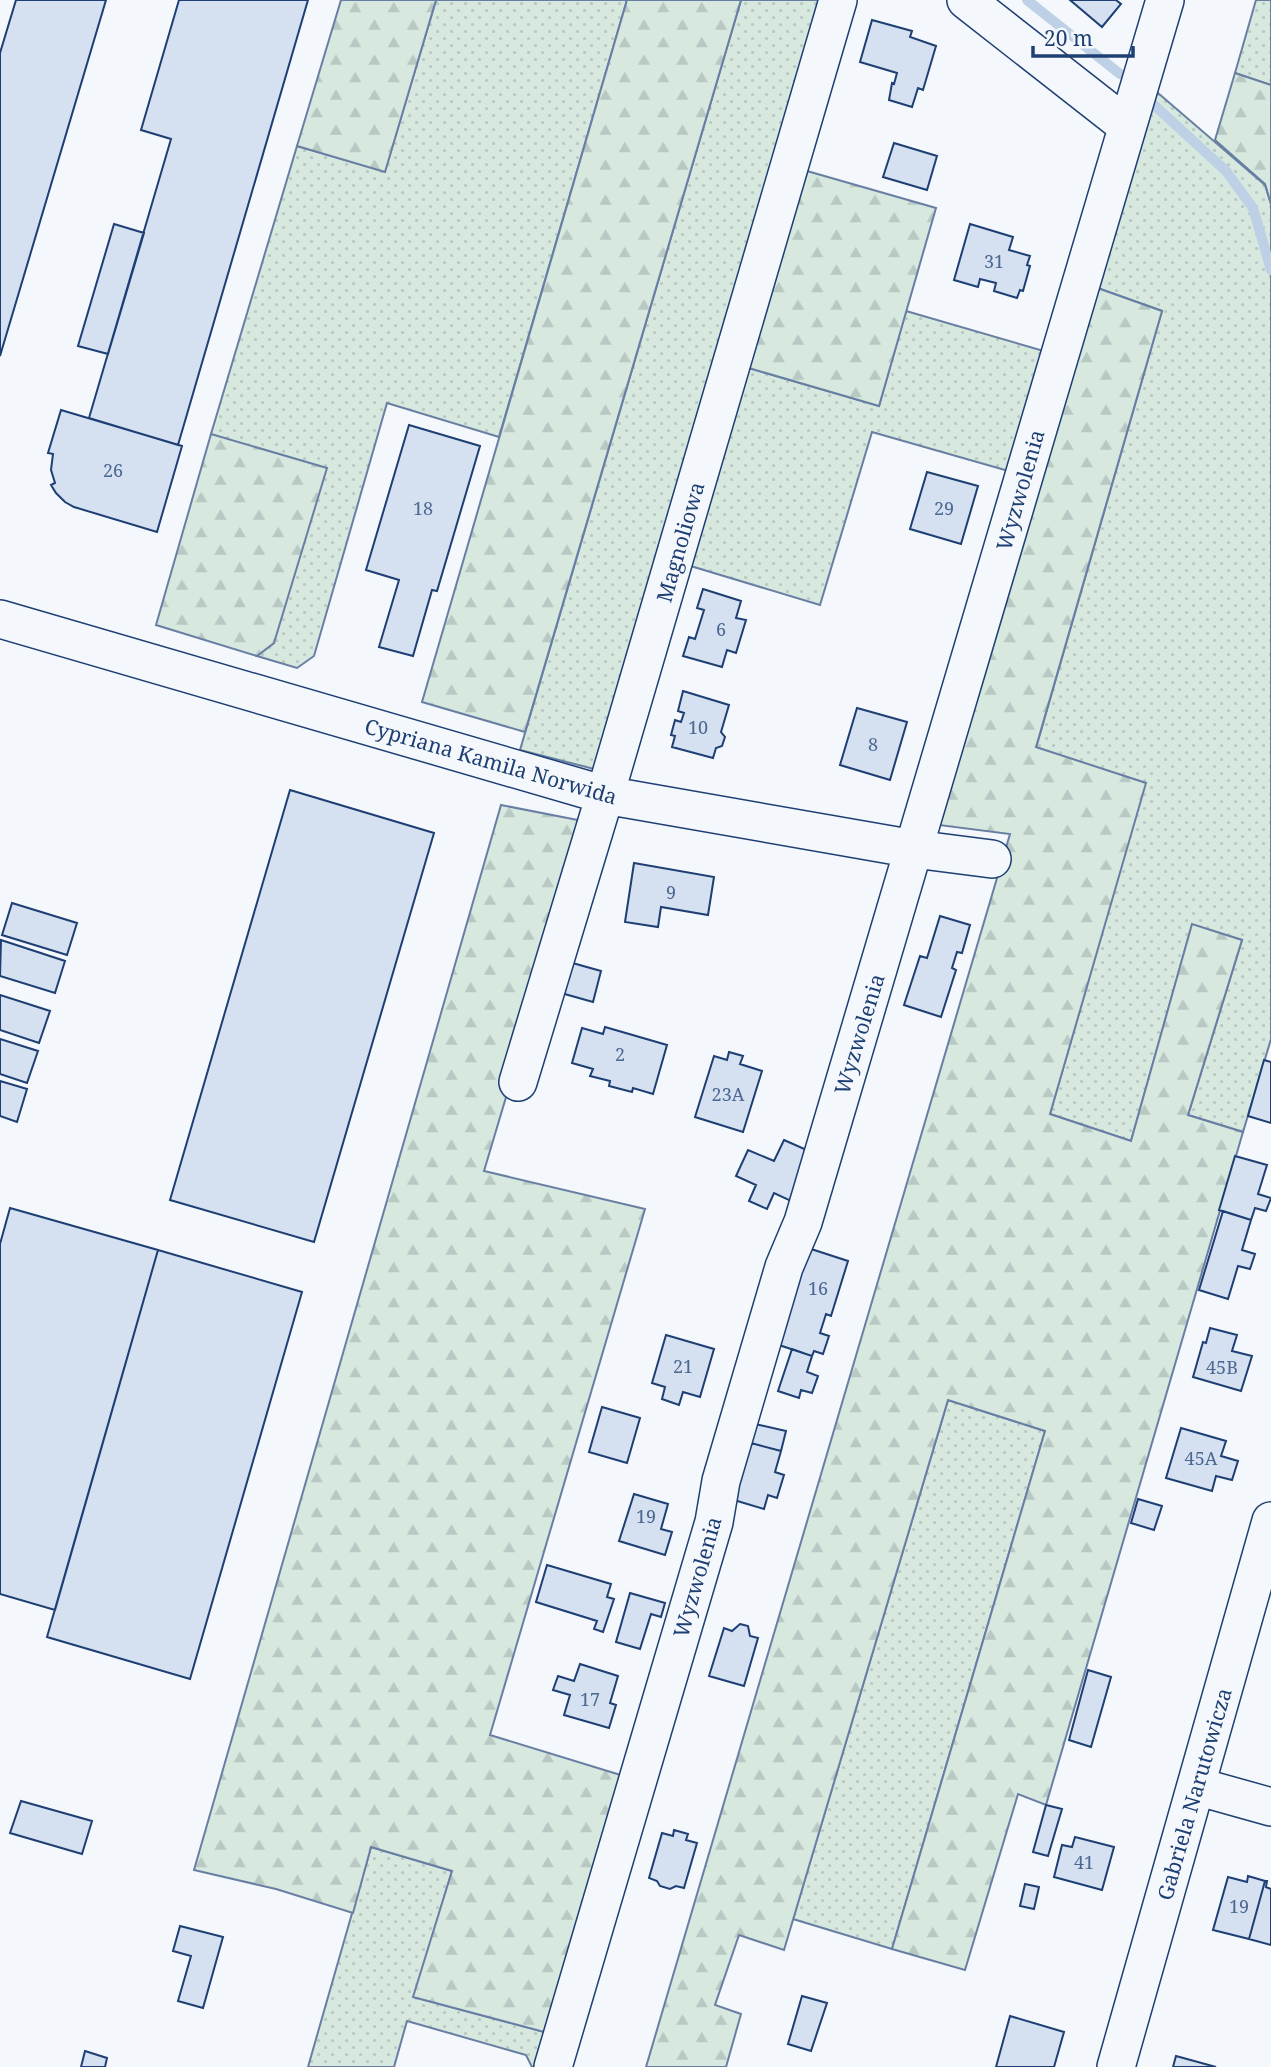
<svg xmlns="http://www.w3.org/2000/svg" width="1271" height="2067" viewBox="0 0 1271 2067" font-family="'Noto Serif',serif">
	<style>
		.grass { fill: url(#grass-dots); stroke: #687fa3; stroke-width: 2 }
		.forest { fill: url(#forest-firs); stroke: #687fa3; stroke-width: 2 }
		.lines { fill: none; stroke-linecap: round; stroke-linejoin: round }
		.stream { stroke: #bed0e5; stroke-width: 10 }
		.building { fill: #d5e0f0; stroke: #1d3f73; stroke-width: 2 }
		.minor-casing { stroke: #1d3f73; stroke-width: 40 }
		.minor { stroke: #f4f7fb; stroke-width: 37 }
		.labels { text-anchor: middle; dominant-baseline: central; stroke-width: 5; stroke-linejoin: round; paint-order: stroke }
		.number-label { font-size: 18px; fill: #4b6792 }
		.street-label { font-size: 21px; fill: #1d3f73; stroke: #f4f7fb }
	</style>
	<defs>
		<pattern id="grass-dots" width="8" height="8" patternUnits="userSpaceOnUse" patternTransform="scale(1.75)"><rect width="8" height="8" fill="#d7e8df"/><path d="M2 2h.1M6 6h.1" fill="none" stroke="#b8c8c3" stroke-width="1.8" stroke-linecap="round"/></pattern>
		<pattern id="forest-firs" width="22" height="20" patternUnits="userSpaceOnUse" patternTransform="scale(1.75)"><rect width="22" height="20" fill="#d7e8df"/><path d="M5 1l3.5 6h-7zM16 11l3.5 6h-7z" fill="#b8c8c3"/></pattern>
	</defs>
	<rect width="100%" height="100%" fill="#f4f7fb"/>
	<path class="grass" d="M436 0H627L499 437 387 403 314 656 297 668 257 656 274 643 211 434 297 146 385 171Z
		M741 0H825L602 771 520 750Z
		M1256 0H1271V85L1235 73Z
		M1151 87 1265 185 1271 204V1039L1243 1132 1188 1115 1242 940 1192 925 1131 1141 1050 1114 1145 783 1036 748 1162 311 1089 285Z
		M906 311 1047 352 1012 472 872 432 820 605 684 564 742 366 879 406Z
		M948 1400 1045 1431 892 1949 793 1919Z
		M371 1847 452 1871 414 1997 548 2033 539 2067H532L526 2055 407 2021 394 2067H308Z"/>
	<path class="forest" d="M341 0H436L385 172 297 146Z
		M627 0H741L525 732 422 702Z
		M1235 73 1271 85V204L1265 184 1215 140Z
		M800 169 936 208 879 406 742 366Z
		M1089 285 1162 311 1036 747 1146 783 1050 1114 1131 1141 1192 924 1242 940 1188 1115 1243 1132 1046 1805 1018 1794 965 1970 892 1949 1045 1431 948 1400 784 1950 739 1935 715 2005 741 2014 726 2067H646L1010 834 931 824Z
		M211 434 327 468 274 643 257 656 156 625Z
		M501 805 588 822 484 1171 645 1209 490 1735 627 1777 548 2033 413 1997 452 1871 371 1847 353 1913 276 1889 194 1870Z"/>
	<g class="lines">
		<path class="stream" d="M1027 0 1120 74
			M1154 105 1226 171 1253 208 1271 270"/>
	</g>
	<path class="building" d="M16 0H106L0 356V53Z
		M179 0H308L178 445 89 418 171 139 141 130Z
		M1070 0H1116L1121 4 1102 27Z
		M872 20 912 31 910 37 936 46 923 90 918 88 912 107 889 100 892 83 894 84 897 73 860 62Z
		M894 143 937 156 927 190 883 177Z
		M114 224 144 233 108 354 78 346Z
		M970 224 1013 237 1009 250 1030 256 1027 265 1030 266 1023 291 1020 290 1017 298 994 291 996 283 980 279 978 287 954 280Z
		M61 410 182 446 157 532 74 507 65 502 56 493 51 485 55 483 51 470 53 454 48 453Z
		M409 425 480 446 437 591 432 590 413 656 379 647 399 580 366 570Z
		M927 472 978 486 961 544 910 529Z
		M703 589 741 601 736 618 746 620 736 653 727 650 722 667 683 656 689 637 695 639 704 610 697 608Z
		M683 691 729 705 721 732 725 737 722 746 716 748 713 758 672 747 675 736 671 735 675 720 681 722 684 713 678 711Z
		M857 708 907 722 890 780 840 765Z
		M290 790 434 833 314 1242 170 1200Z
		M634 863 714 877 708 915 661 907 658 927 625 922Z
		M12 903 77 923 67 955 2 935Z
		M940 916 970 925 962 953 957 952 952 968 956 970 941 1017 904 1005 920 956 927 958Z
		M1 940 65 961 55 993 0 976Z
		M569 962 601 971 593 1002 561 993Z
		M0 995 50 1011 39 1043 0 1030Z
		M605 1027 667 1045 653 1094 633 1088 632 1092 609 1086 610 1081 590 1076 593 1069 572 1063 582 1028 603 1034Z
		M0 1039 38 1051 27 1083 0 1074Z
		M729 1052 743 1056 740 1064 762 1071 743 1132 695 1117 714 1056 727 1060Z
		M1264 1060 1271 1062V1123L1248 1116Z
		M0 1081 27 1089 17 1122 0 1116Z
		M784 1140 809 1151 791 1201 774 1193 767 1209 749 1201 756 1185 736 1176 748 1150 774 1161Z
		M1235 1156 1267 1165 1258 1194 1271 1198 1266 1211 1255 1208 1251 1220 1219 1210Z
		M10 1208 158 1250 55 1610 0 1594V1244Z
		M1223 1211 1251 1220 1242 1250 1255 1254 1250 1269 1238 1266 1228 1299 1199 1290Z
		M808 1248 848 1261 831 1316 826 1314 820 1333 829 1336 823 1354 814 1351 812 1356 779 1345Z
		M158 1250 302 1292 190 1679 47 1637Z
		M1210 1328 1237 1335 1232 1351 1252 1356 1241 1391 1193 1377 1203 1342 1206 1343Z
		M666 1335 714 1349 700 1397 683 1392 679 1405 662 1399 665 1387 652 1383Z
		M792 1349 812 1356 807 1372 818 1376 812 1393 801 1390 799 1398 778 1391Z
		M602 1407 640 1418 627 1463 589 1452Z
		M755 1424 786 1431 781 1451 751 1443Z
		M1181 1428 1226 1441 1221 1456 1238 1461 1232 1480 1216 1476 1212 1491 1166 1478Z
		M751 1443 781 1451 775 1472 784 1475 777 1498 768 1495 764 1509 734 1500Z
		M634 1494 668 1504 661 1529 672 1532 665 1555 619 1541Z
		M1138 1499 1162 1506 1154 1530 1131 1523Z
		M547 1565 611 1584 607 1597 614 1599 603 1632 594 1629 597 1621 536 1602Z
		M630 1593 665 1603 661 1617 651 1614 640 1649 616 1642Z
		M740 1624 748 1626 750 1636 758 1638 744 1686 709 1676 724 1628 732 1631Z
		M580 1664 618 1676 610 1703 616 1705 609 1728 564 1715 570 1695 553 1690 558 1676 574 1681Z
		M1088 1670 1111 1677 1091 1747 1069 1740Z
		M21 1801 92 1821 82 1854 10 1833Z
		M1046 1805 1062 1809 1048 1856 1033 1852Z
		M674 1830 688 1834 686 1840 697 1843 684 1888 676 1886 670 1889 660 1886 657 1881 649 1878 662 1833 673 1836Z
		M1075 1837 1114 1847 1102 1890 1054 1877 1062 1845 1072 1847Z
		M1248 1876 1265 1881 1249 1939 1213 1930 1228 1877 1247 1882Z
		M1265 1881H1267L1266 1887 1271 1889V1945L1249 1939Z
		M1025 1884 1039 1887 1034 1909 1020 1906Z
		M180 1926 223 1937 203 2008 178 2001 191 1956 173 1951Z
		M802 1996 827 2003 811 2051 788 2044Z
		M1010 2016 1064 2032 1054 2067H996Z
		M85 2051 107 2058 105 2067H81Z
		M1176 2056 1216 2067H1173Z"/>
	<g class="lines">
		<defs>
			<path id="minor" d="M966 0 1127 126
				M0 619 605 795 914 849 992 859
				M518 1082 605 795 838 0
				M1196 1786 1271 1807
				M553 2067 714 1522 721 1481 784 1267 803 1222 1165 0
				M1116 2067 1271 1521"/>
		</defs>
		<use href="#minor" class="minor-casing"/>
		<use href="#minor" class="minor"/>
	</g>
	<g class="labels">
		<g class="number-label">
			<text x="994" y="261">31</text>
			<text x="113" y="470">26</text>
			<text x="423" y="508">18</text>
			<text x="944" y="508">29</text>
			<text x="721" y="629">6</text>
			<text x="698" y="727">10</text>
			<text x="873" y="744">8</text>
			<text x="671" y="892">9</text>
			<text x="620" y="1054">2</text>
			<text x="728" y="1094">23A</text>
			<text x="818" y="1288">16</text>
			<text x="683" y="1366">21</text>
			<text x="1222" y="1367">45B</text>
			<text x="1201" y="1458">45A</text>
			<text x="646" y="1516">19</text>
			<text x="590" y="1699">17</text>
			<text x="1084" y="1862">41</text>
			<text x="1239" y="1906">19</text>
		</g>
		<g class="street-label">
			<text transform="translate(1020 490) rotate(-74)">Wyzwolenia</text>
			<text transform="translate(680 542) rotate(-74)">Magnoliowa</text>
			<text transform="translate(491 761) rotate(16)">Cypriana Kamila Norwida</text>
			<text transform="translate(859 1034) rotate(-73)">Wyzwolenia</text>
			<text transform="translate(697 1577) rotate(-74)">Wyzwolenia</text>
			<text transform="translate(1194 1794) rotate(-74)">Gabriela Narutowicza</text>
		</g>
	</g>
	<path d="M1033 46v10h100v-10" fill="none" stroke="#1d3f73" stroke-width="3.5"/>
	<text x="1044" y="46" font-size="21" fill="#1d3f73" stroke="#f4f7fb" stroke-width="5" paint-order="stroke">20 m</text>
</svg>
